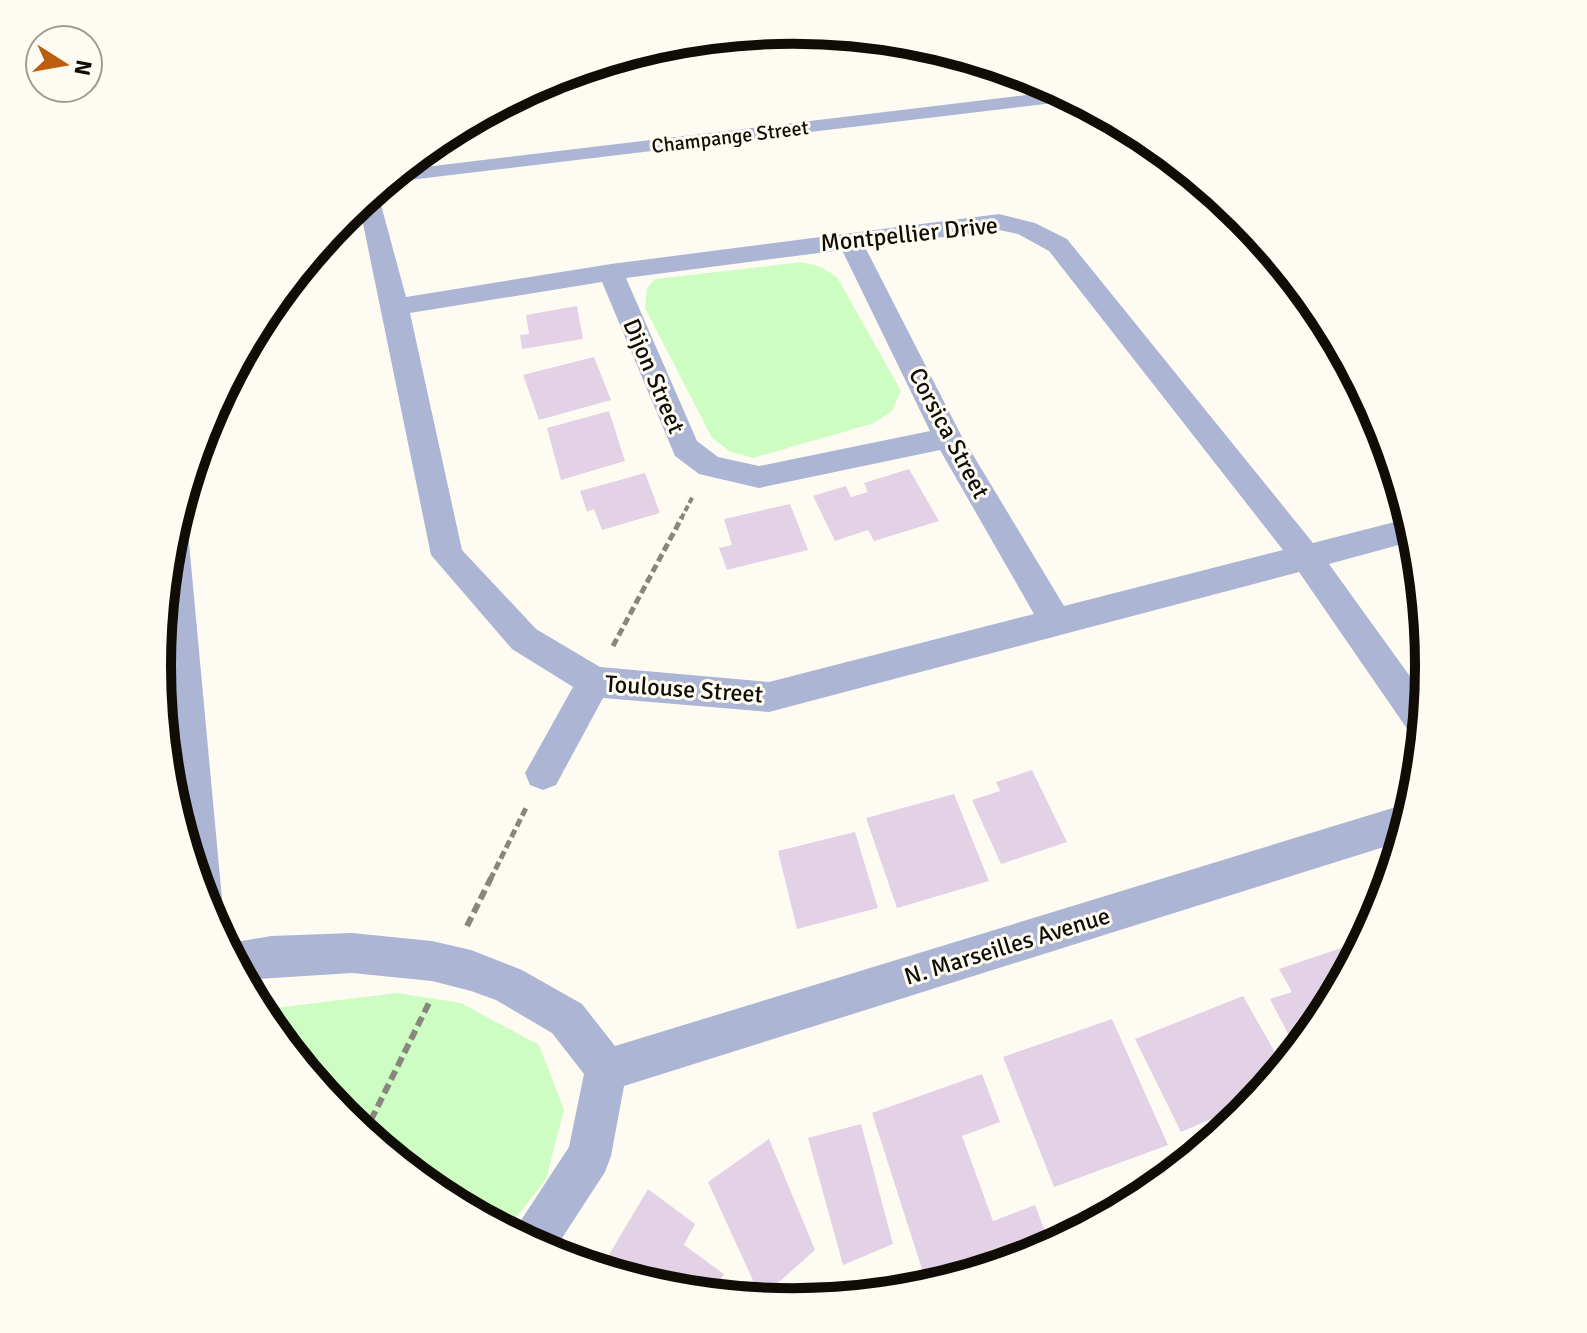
<svg xmlns="http://www.w3.org/2000/svg" width="1587" height="1333" viewBox="0 0 1587 1333" font-family="Signika,sans-serif">
	<style>
		.green { fill: #cdfdc2 }
		.building { fill: #e3d1e5 }
		.lines { fill: none; stroke-linecap: round; stroke-linejoin: round }
		.path-far2 { stroke: #88867d; stroke-width: 4; stroke-dasharray: 6 3; stroke-linecap: butt }
		.path-far1 { stroke: #88867d; stroke-width: 5; stroke-dasharray: 8 4; stroke-linecap: butt }
		.path { stroke: #88867d; stroke-width: 6; stroke-dasharray: 10 5; stroke-linecap: butt }
		.street { fill: #adb5d4; fill-rule: evenodd }
		.labels { text-anchor: middle; dominant-baseline: central; stroke-width: 6; stroke-linejoin: round; paint-order: stroke }
		.far-street-label { font-size: 20px; fill: #0f0d05; stroke: #fefcf2 }
		.street-label { font-size: 24px; fill: #0f0d05; stroke: #fefcf2 }
		.rim { fill: none; stroke: #0f0d05; stroke-width: 10 }
	</style>
	<rect width="100%" height="100%" fill="#fefcf2"/>
	<path class="green" d="M802 262 821 267 837 277 901 391 892 411 874 423 753 458 731 452 712 438 645 308 647 288 655 279Z
		M397 993 461 1003 539 1045 564 1110 546 1179 506 1231 440 1195 343 1116 259 1010Z"/>
	<path class="building" d="M577 306 583 339 522 349 520 335 529 334 526 315Z
		M594 357 611 400 539 420 523 375Z
		M609 411 625 461 561 480 547 428Z
		M909 469 939 521 874 541 868 530 835 541 813 496 846 486 851 497 868 492 864 483Z
		M645 473 660 513 602 530 594 509 587 512 580 491Z
		M790 504 808 550 727 570 719 548 732 545 724 519Z
		M1032 770 1067 842 1001 864 972 800 1000 791 996 782Z
		M954 794 989 881 897 908 866 818Z
		M855 832 878 908 797 929 778 851Z
		M1362 941 1322 1020 1297 1051 1270 999 1292 992 1279 969Z
		M1243 996 1284 1068 1258 1099 1181 1132 1135 1039Z
		M1112 1019 1168 1145 1054 1187 1003 1057Z
		M982 1074 1000 1122 962 1136 993 1221 1035 1205 1051 1247 1037 1255 928 1288 872 1113Z
		M861 1124 893 1244 843 1265 808 1138Z
		M769 1139 815 1250 761 1298 708 1182Z
		M1168 1177 1147 1196 1072 1236 1065 1219Z
		M648 1189 695 1224 684 1245 724 1274 712 1295 669 1291 600 1270Z"/>
	<g class="lines">
		<path class="path-far2" d="M681 519 693 496"/>
		<path class="path-far1" d="M613 646 682 517
			M490 880 527 806"/>
		<path class="path" d="M467 926 491 878
			M371 1120 429 1003
			M348 1121 371 1120 372 1140"/>
		<path class="street" d="M1060 91 1078 100 384 183 400 170Z
			M377 190 406 297 611 264 999 214 1035 223 1067 239 1313 543 1410 518 1417 540 1329 564 1427 700 1423 740 1412 736 1299 572 769 712 603 698 556 785 543 790 530 785 525 773 573 687 512 649 431 555 359 204ZM999 230 1018 234 1049 251 1283 550 1064 606 961 435 865 247ZM842 250 930 431 759 466 718 457 697 441 626 278ZM602 282 675 456 699 474 759 488 940 450 1034 614 769 682 600 667 536 629 462 550 410 313Z
			M176 521 183 523 188 532 222 899 216 913 209 916C167 838 150 604 176 521Z
			M1409 803 1413 805 1403 841 624 1086 611 1156 605 1172 551 1255 512 1234 569 1147 584 1074 552 1033 496 1000 471 991 432 981 352 973 243 980 224 944 271 936 352 933 432 941 471 950 522 970 582 1004 615 1046Z"/>
	</g>
	<g class="labels">
		<g class="far-street-label">
			<text transform="translate(730 137) rotate(-7)">Champange Street</text>
		</g>
		<g class="street-label">
			<text transform="translate(909 234) rotate(-6)">Montpellier Drive</text>
			<text transform="translate(654 376) rotate(67)">Dijon Street</text>
			<text transform="translate(949 433) rotate(62)">Corsica Street</text>
			<text transform="translate(684 689) rotate(4)">Toulouse Street</text>
			<text transform="translate(1007 946) rotate(-17)">N. Marseilles Avenue</text>
		</g>
	</g>
	<path d="M0 0H1587V1333H0ZM171 666a622 622 0 1 1 1244 0a622 622 0 1 1-1244 0Z" fill="#fefcf2" fill-rule="evenodd"/>
	<path class="rim" d="M171 666a622 622 0 1 1 1244 0a622 622 0 1 1-1244 0Z"/>
	<g transform="translate(64 64) rotate(101)"><circle r="38" fill="#fefcf2" stroke="#9e9c93" stroke-width="2"/>
	<path d="M0-6L14 30L0 20L-14 30Z" fill="#bb5e0f"/>
	<text y="-12" font-size="22" font-weight="bold" text-anchor="middle" fill="#0f0d05">N</text>
	</g>
</svg>
